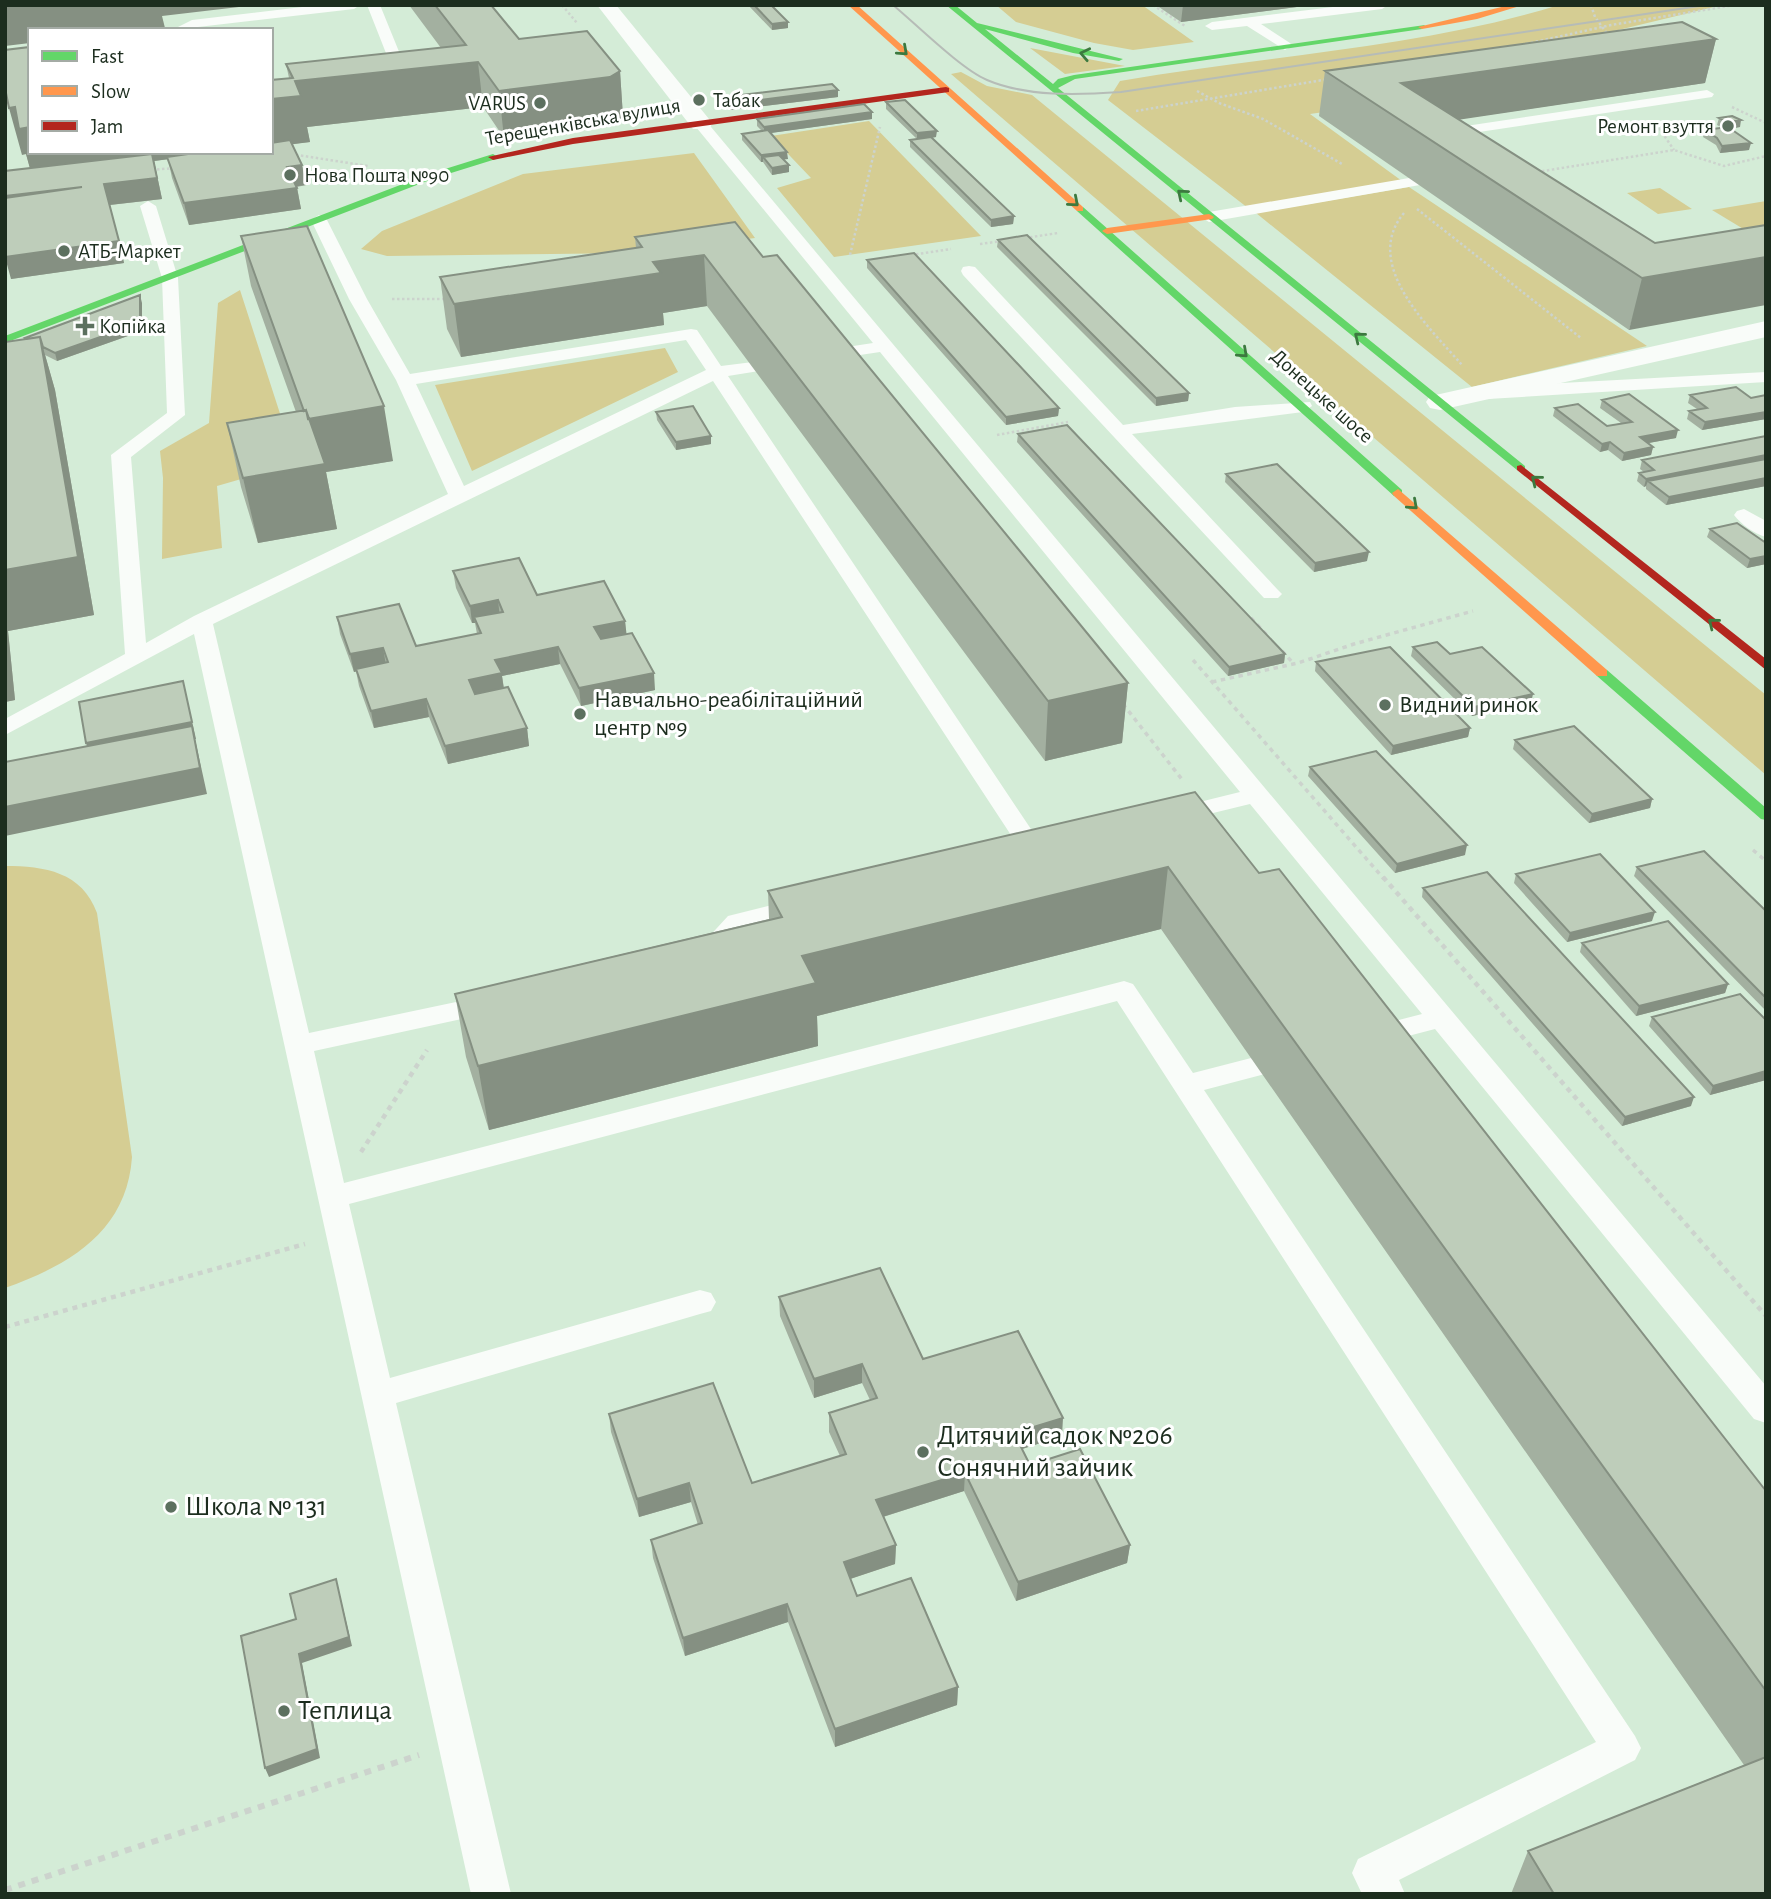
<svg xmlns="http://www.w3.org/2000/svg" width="1771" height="1899" viewBox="0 0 1771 1899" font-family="'Alegreya Sans',sans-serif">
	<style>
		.green { fill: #d5cd93 }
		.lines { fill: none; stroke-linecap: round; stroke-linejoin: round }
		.path-far3 { stroke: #ccd3cd; stroke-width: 2.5; stroke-dasharray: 2.5 2.5; stroke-linecap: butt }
		.path-far2 { stroke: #ccd3cd; stroke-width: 3.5; stroke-dasharray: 4.5 4.5; stroke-linecap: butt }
		.path-far1 { stroke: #ccd3cd; stroke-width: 4.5; stroke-dasharray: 5 5; stroke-linecap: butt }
		.path { stroke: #ccd3cd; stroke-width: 6; stroke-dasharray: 7 7; stroke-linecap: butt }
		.lane { fill: #f9fcf9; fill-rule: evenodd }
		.street { fill: #f9fcf9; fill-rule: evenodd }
		.fast { fill: #63d668; fill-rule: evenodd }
		.slow { fill: #ff974d; fill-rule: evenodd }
		.jam { fill: #b3261e; fill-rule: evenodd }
		.tram { stroke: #b6bcb7; stroke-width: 2 }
		.wall { fill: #a3b0a0 }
		.shaded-wall { fill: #859082 }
		.building { fill: #becdba; stroke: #859082; stroke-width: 2 }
		.oneway { stroke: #3c793f }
		.poi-dot { fill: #5c705f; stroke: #fff; stroke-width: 2.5 }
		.labels { text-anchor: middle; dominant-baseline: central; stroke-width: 6; stroke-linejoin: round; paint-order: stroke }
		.far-poi-label { font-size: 21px; fill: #1c2d1e; stroke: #fff; text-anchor: start }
		.far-street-label { font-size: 21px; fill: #1c2d1e; stroke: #fff }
		.poi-label { font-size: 24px; fill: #1c2d1e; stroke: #fff; text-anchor: start }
		.near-poi-label { font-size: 28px; fill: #1c2d1e; stroke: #fff; text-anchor: start }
	</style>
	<rect width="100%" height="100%" fill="#d4ecd7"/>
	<path class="green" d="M996 5H1142L1194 42 1133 50 1094 43 1016 22Z
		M1559 5H1722L1610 32 1664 64 1310 114 1402 181 1248 208 1108 100 1120 81C1266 55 1417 49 1559 5Z
		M1030 48 1125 66 1065 74Z
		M961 72 987 86 1032 95 1766 695V775L951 74Z
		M869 121 981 236 834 257 777 188 811 178 771 136Z
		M694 153 755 238 637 253 387 256 361 249 382 231 523 174Z
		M1409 187 1647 346 1472 387 1256 213Z
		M1660 188 1692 209 1658 214 1627 193Z
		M1766 201V231L1750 233 1712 210Z
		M240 290 296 463 217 486 222 548 162 559 163 478 160 451 209 423 218 303Z
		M665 348 678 372 472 471 435 385Z
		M5 866C45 866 82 872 97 913L132 1157C127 1231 70 1265 5 1288Z"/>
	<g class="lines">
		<path class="path-far3" d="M562 5 577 23
			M1153 5 1185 26
			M1591 5 1595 17 1608 35
			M1526 44 1611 25 1735 5
			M1197 91 1219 103 1263 119 1342 164
			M1732 107 1766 123
			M1136 111 1329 79
			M1659 128 1674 150
			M291 154 368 166
			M152 170 174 168
			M1537 172 1674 150 1724 166 1766 156
			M1417 209 1581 338
			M1404 213C1361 264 1429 327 1462 365
			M1025 238 1058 233
			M980 244 1002 241
			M850 255 880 127
			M911 255 951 249
			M392 299H446
			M997 435 1068 422"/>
		<path class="path-far2" d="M1251 618 1267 635
			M1282 651 1294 664
			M1193 660 1384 879
			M1212 682 1298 663 1354 644 1473 611
			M1123 704 1184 782
			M1753 850 1766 861"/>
		<path class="path-far1" d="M1383 877 1766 1316
			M361 1152 427 1050
			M5 1327 305 1244"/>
		<path class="path" d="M5 1890 419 1755"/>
		<path class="lane" d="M319 5H360L354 9 172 30 192 20Z
			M367 5H380L413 86 411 89 406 90 399 86Z
			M1349 5H1388L1382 9 1261 24 1290 43 1292 46 1285 50 1247 26 1212 30 1205 26 1212 22Z
			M1707 90 1714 94 1712 97 1439 138 1432 134 1439 130Z
			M701 120 706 121 1766 1386V1423L1754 1419 1435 1029 1370 1046 1360 1044 1356 1037 1360 1030 1422 1014 1250 804 1172 823 1163 821 1160 816 1163 811 1240 792 880 352 820 361 814 360 811 356 814 352 873 343 696 127 694 124 696 121Z
			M1415 177 1423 182 1420 185 1209 222 1201 217 1209 212Z
			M148 201 156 206 178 278 185 415 131 457 146 643 194 616 448 494 396 380 349 299 311 220 319 215 327 220 367 299 410 374 691 329 697 330 721 366 753 362 759 363 762 367 759 371 728 376 1045 850 1042 855 1033 858 1024 855 713 381 213 624 309 1033 494 994 504 997 508 1003 504 1009 494 1012 314 1051 344 1183 1124 981 1133 984 1193 1073 1255 1057 1265 1060 1269 1067 1265 1074 1204 1090 1635 1736 1641 1748 1635 1760 1399 1880 1405 1894H1362L1352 1873 1358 1859 1596 1742 1117 1001 349 1204 390 1378 700 1290 711 1293 716 1302 711 1311 700 1314 396 1403 511 1894H471L194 634 5 735V719L125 654 111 455 167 413 162 278 140 206ZM686 340 706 370 464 486 416 384Z
			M969 266 975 267 1123 425 1235 407 1310 402 1312 406 1303 412 1132 434 1278 590 1282 594 1278 598H1264L963 275 961 271 963 267Z
			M1766 372V382L1488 399 1479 393 1488 387Z
			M1744 509 1766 521V537C1754 534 1741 524 1734 515L1737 511Z
			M804 897 813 899 817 905 813 911C798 915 755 922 745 929 728 942 722 966 698 959L694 953 728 916Z"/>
		<path class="street" d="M597 5H616L709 119 712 124 709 129H693Z
			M1766 321V337L1440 410 1430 408 1426 402 1430 396 1440 394Z"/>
		<path class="fast" d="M946 5H955L977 23 1123 59 1119 61 1073 53 985 29 1053 84 1058 79 1074 75 1425 25 1422 29 1075 79 1058 88 1525 466V470H1517Z
			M493 154 498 157 496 159 435 178 5 343V336L429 174Z
			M1077 207H1083L1402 490V496H1394L1077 211Z
			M1602 669 1607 670 1766 808V820L1761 819 1597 676 1595 673Z"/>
		<path class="slow" d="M848 5H857L1083 207V211H1077Z
			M1510 5H1523L1477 19 1422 29 1418 27Z
			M1209 214 1214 217 1212 219 1107 234 1102 231 1107 228Z
			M1398 489 1607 670V676H1597L1394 496 1392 493Z"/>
		<path class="jam" d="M946 87 949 88V92L573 144 493 160 488 157 573 138Z
			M1521 465 1766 659V670L1517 470V466Z"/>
		<path class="tram" d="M893 5C916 24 961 69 987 80 1027 97 1078 95 1121 92L1706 5"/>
	</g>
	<path class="wall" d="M409 5H491L519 39 620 71 623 117 614 123 504 138 483 107 307 127 310 142 292 144 302 165 306 185 297 187 301 209 189 225 172 178 168 159 154 161 162 199 110 205 124 263 11 279 30 168 26 154 22 155 289 78 286 64 441 48Z
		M748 5H771L788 22V28L772 30Z
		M1156 5H1312L1181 22Z
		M1716 39 1705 83 1459 119 1655 243 1629 330 1319 116 1325 71Z
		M724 97H838L730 110 725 104Z
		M886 102 936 137 931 138 1014 216 1013 224 991 227 910 147V140L917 139 886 109Z
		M1719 118 1740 127 1730 129 1749 150 1720 153 1716 145 1703 137 1705 130 1723 128 1717 125Z
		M757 119H872L770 133 788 159H784L789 172 772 175 763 162H761L742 140V134L762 131 757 126Z
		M241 236 393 461 326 472 337 529 258 543 241 487 227 423 296 412 251 286Z
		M635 237 763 257 1128 683 1122 743 1045 761 707 306 663 313 664 325 461 357 447 329 440 277 636 248Z
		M998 240 1189 393 1188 401 1156 406 997 247Z
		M867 260 1059 408 1058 416 1006 425 867 268Z
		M142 303V331L57 361 45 355 55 390 94 615 8 631 15 700 5 702V342L25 339V338Z
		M1690 395 1751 398 1766 395V419L1702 430 1687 419 1689 411 1697 409 1688 403Z
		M1602 400 1676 438 1648 443 1653 447 1651 455 1622 461 1608 450 1600 452 1553 416 1555 408 1607 426 1621 423 1600 408Z
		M656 412 711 444 676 450 657 420Z
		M1018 434 1285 654 1284 663 1228 676 1017 442Z
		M1766 436V486L1666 505 1646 489V486L1644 487 1637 481 1639 473 1644 472 1640 469 1642 460Z
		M1226 474 1367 561 1314 572 1225 482Z
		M1710 529 1766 543V564L1747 568 1707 537Z
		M453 571 625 621 626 634 655 690 581 706 560 664 502 676 504 688 527 728 529 746 448 764 429 717 374 728 359 686 356 671 354 672 340 634 337 617 416 646 477 634 475 623H472L456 588Z
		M1413 647 1531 703 1472 716 1411 656Z
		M1316 662 1470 728 1468 737 1391 755 1315 671Z
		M1515 740 1652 799 1650 808 1589 823 1513 749Z
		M1310 767 1465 855 1395 873 1308 776Z
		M1195 792 1259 873 1766 1491V1894H1511L1528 1851 1744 1765 1161 929 817 1016 818 1046 489 1130 466 1057 455 994 769 919 768 891Z
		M1637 867 1766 911V1011L1634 876Z
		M1516 874 1652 921 1567 942 1514 883Z
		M1423 888 1691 1106 1622 1126 1422 897Z
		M1582 943 1728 984 1725 993 1636 1016 1580 952Z
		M1652 1017 1766 1020V1080L1710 1095 1649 1026Z
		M779 1297 923 1359 1062 1436 1022 1449 1030 1465 1130 1545 1127 1563 1016 1601 964 1491 883 1517 896 1545 895 1564 850 1579 857 1596 958 1687 957 1705 835 1747 788 1622 685 1656 653 1558 651 1540 698 1525 691 1502 639 1517 611 1432 609 1414 752 1483 840 1456 829 1432V1413L870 1400 862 1383 814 1398 780 1316Z"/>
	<path class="shaded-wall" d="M5 5H257L162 16 165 28 149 30H30V43L5 46Z
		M1183 5H1312L1181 22Z
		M788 22V28L772 30V24Z
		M1716 39 1705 83 1410 127 1401 83Z
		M478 62 483 107 307 127 310 142 271 147V99L295 81Z
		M620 71 623 117 614 123 504 138 499 91Z
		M838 90V97L730 110V104Z
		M15 107 30 127V152H225L154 161 162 199 109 205 32 176 26 154 22 155 9 108Z
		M872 112V119L764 134V127Z
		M1741 120 1740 127 1726 129 1728 122Z
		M937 131 936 137 917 140V133Z
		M1751 143 1749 150 1720 153 1722 146Z
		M787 152 788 159 767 162 763 157V162H761V155Z
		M302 165 306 185 291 187 287 167Z
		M789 165V172L772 175V168Z
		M82 187 5 218V196Z
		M297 188 301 209 189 225 184 203Z
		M1014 216 1013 224 991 227V220Z
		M119 241 124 263 11 279 5 257Z
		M704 255 707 306 663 313 664 325 461 357 454 304 653 262Z
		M1766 257V305L1629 330 1642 278Z
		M140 295 142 303V331L57 361 55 353Z
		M40 337 55 390 94 615 8 631 15 700 5 702V570Z
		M1189 393 1188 401 1156 406V398Z
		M384 406 393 461 326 472 337 529 258 543 243 478 307 419Z
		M1059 408 1058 416 1006 425V417Z
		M1766 412V419L1702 430 1705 422Z
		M1678 430 1676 438 1638 445 1640 437Z
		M711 436V444L676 450V442Z
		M1610 442 1608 450 1600 452 1602 444Z
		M1653 447 1651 455 1622 461 1624 453Z
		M1766 455V463L1648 481 1646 486 1644 487 1646 479Z
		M1766 478V486L1666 505 1669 497Z
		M1369 552 1367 561 1314 572 1315 563Z
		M1766 556V564L1747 568 1750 559Z
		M498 600 500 618 474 617 475 623H472L470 606Z
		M625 621 627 638 596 644 594 627Z
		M558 647 560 664 502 676 504 691 471 698 469 680 495 660Z
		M383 648 386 665 354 672 350 654Z
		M1285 654 1284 663 1228 676 1229 667Z
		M654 673 655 690 581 706 579 688Z
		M183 681 196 739H195L207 794 5 836V807L91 761 86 743Z
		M1128 683 1122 743 1045 761 1048 701Z
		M1533 694 1531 703 1472 716 1474 707Z
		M426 699 429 717 374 728 371 711Z
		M527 728 529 746 448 764 445 746Z
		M1470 728 1468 737 1391 755 1393 746Z
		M1652 799 1650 808 1589 823 1592 814Z
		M1467 845 1465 855 1395 873 1397 864Z
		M1168 867 1161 929 817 1016 818 1046 489 1130 478 1066 802 956Z
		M1655 912 1652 921 1567 942 1570 933Z
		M1728 984 1725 993 1636 1016 1639 1006Z
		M1766 1071V1080L1710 1095 1713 1086Z
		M1694 1097 1691 1106 1622 1126 1625 1117Z
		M862 1364V1383L814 1398V1379Z
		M1063 1418 1062 1436 1013 1452 1014 1433Z
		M965 1473 964 1491 876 1519V1500Z
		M689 1483 691 1502 639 1517 637 1499Z
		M896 1545 895 1564 844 1581V1562Z
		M1130 1545 1127 1563 1016 1601 1018 1582Z
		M336 1579 352 1646 302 1663 320 1758 269 1777 265 1768 299 1654Z
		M787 1604 788 1622 685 1656 683 1638Z
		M958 1687 957 1705 835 1747V1729Z"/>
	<path class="building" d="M435 5H491L519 39 587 31 620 71 610 77 499 91 478 62 295 81 301 96 271 99V80L293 78 286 64 466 45Z
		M754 5H771L788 22 772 24Z
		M1682 22 1716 39 1401 83 1655 243 1766 225V257L1642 278 1325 71Z
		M30 47V127L19 129 15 107 9 108 5 88V50Z
		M832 84 838 90 730 104 724 97Z
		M905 100 937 131 917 133 886 102Z
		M864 104 872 112 764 127 757 119Z
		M1732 116 1741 120 1728 122 1719 118Z
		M1728 127 1751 143 1722 146 1717 138 1705 130Z
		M768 130 787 152 761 155 742 134Z
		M931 137 1014 216 991 220 910 140Z
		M290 140 302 165 287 167 297 188 184 203 167 157 202 152H271V143Z
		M152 154 157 178 104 184 119 241 5 257V198L82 187 5 196V171Z
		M779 155 789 165 772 168 763 157Z
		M735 222 763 257 777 255 1128 683 1048 701 704 255 653 262 661 273 454 304 440 277 642 247 635 237Z
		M307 226 384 406 308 419 306 410 304 411 241 236Z
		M1027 235 1189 393 1156 398 998 240Z
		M914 253 1059 408 1006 417 867 260Z
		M140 295V323L55 353 43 347 40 337 27 339 25 338Z
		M40 337 78 557 5 570V342Z
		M1736 387 1751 398 1766 395V412L1705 422 1689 411 1707 408 1690 395Z
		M1629 394 1678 430 1640 437 1653 447 1624 453 1610 442 1602 444 1555 408 1578 404 1607 426 1632 422 1602 400Z
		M693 406 711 436 676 442 656 412Z
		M306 410 325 464 243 478 227 423Z
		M1067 425 1285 654 1229 667 1018 434Z
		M1766 436V455L1646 479 1639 473 1654 470 1642 460Z
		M1766 459V478L1669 497 1648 481Z
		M1277 464 1369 552 1315 563 1226 474Z
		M1737 523 1766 543V556L1750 559 1710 529Z
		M519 558 537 595 604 581 625 621 594 627 601 639 632 633 654 673 579 688 558 647 495 660 502 673 469 680 475 694 508 687 527 728 445 746 426 699 371 711 356 669 388 662 383 648 350 654 337 617 399 604 416 646 481 633 474 617 503 612 498 600 470 606 453 571Z
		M1437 642 1450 654 1482 647 1533 694 1474 707 1413 647Z
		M1390 647 1470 728 1393 746 1316 662Z
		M183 681 192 722 86 743 79 702Z
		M192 726 200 768 5 807V762Z
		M1574 726 1652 799 1592 814 1515 740Z
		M1376 751 1467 845 1397 864 1310 767Z
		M1195 792 1259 873 1279 869 1766 1491V1691L1168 867 802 956 816 983 478 1066 455 994 782 917 768 891Z
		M1704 851 1766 911V998L1637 867Z
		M1600 854 1655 912 1570 933 1516 874Z
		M1487 872 1694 1097 1625 1117 1423 888Z
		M1668 921 1728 984 1639 1006 1582 943Z
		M1740 994 1766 1020V1071L1713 1086 1652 1017Z
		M880 1268 923 1359 1018 1331 1063 1418 1014 1433 1030 1465 1080 1449 1130 1545 1018 1582 965 1473 876 1500 896 1545 844 1562 857 1596 911 1578 958 1687 835 1729 787 1604 683 1638 651 1540 702 1523 689 1483 637 1499 609 1414 713 1383 752 1483 846 1454 829 1413 877 1398 862 1364 814 1379 779 1297Z
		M336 1579 349 1637 299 1654 317 1749 265 1768 241 1636 296 1619 290 1594Z
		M1766 1757V1894H1554L1528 1851Z"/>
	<defs><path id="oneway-chevron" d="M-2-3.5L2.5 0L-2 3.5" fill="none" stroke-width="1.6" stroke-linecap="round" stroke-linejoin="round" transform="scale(1.75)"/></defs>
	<g class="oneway">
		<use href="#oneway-chevron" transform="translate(903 51) rotate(42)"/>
		<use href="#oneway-chevron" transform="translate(1085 54) rotate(-168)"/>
		<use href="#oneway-chevron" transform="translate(1182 194) rotate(-140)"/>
		<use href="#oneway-chevron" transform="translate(1074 202) rotate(41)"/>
		<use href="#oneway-chevron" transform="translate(1359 337) rotate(-141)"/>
		<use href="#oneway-chevron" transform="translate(1243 353) rotate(42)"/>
		<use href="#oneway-chevron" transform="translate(1536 480) rotate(-141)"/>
		<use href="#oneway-chevron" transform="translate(1413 505) rotate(42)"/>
		<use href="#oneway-chevron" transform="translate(1713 623) rotate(-141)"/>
	</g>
	<g class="poi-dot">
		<circle cx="699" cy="100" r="7"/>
		<circle cx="540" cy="103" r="7"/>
		<circle cx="1728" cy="126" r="7"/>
		<circle cx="290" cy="175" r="7"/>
		<circle cx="64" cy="251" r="7"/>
		<path d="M81.5 315.5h7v7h7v7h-7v7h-7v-7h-7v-7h7z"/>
		<circle cx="1385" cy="705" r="7"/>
		<circle cx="580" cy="714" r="7"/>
		<circle cx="923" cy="1452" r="7"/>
		<circle cx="171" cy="1507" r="7"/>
		<circle cx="284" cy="1711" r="7"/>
	</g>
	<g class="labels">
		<g class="far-poi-label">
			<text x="713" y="100">Табак</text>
			<text x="526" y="103" text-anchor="end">VARUS</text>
			<text x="1714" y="126" text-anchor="end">Ремонт взуття</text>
			<text x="304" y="175">Нова Пошта №90</text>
			<text x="78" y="251">АТБ-Маркет</text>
			<text x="99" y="326">Копійка</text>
		</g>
		<g class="far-street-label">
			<text transform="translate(583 122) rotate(-10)">Терещенківська вулиця</text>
			<text transform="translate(1322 396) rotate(42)">Донецьке шосе</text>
		</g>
		<g class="poi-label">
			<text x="594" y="700">Навчально-реабілітаційний<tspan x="594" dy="28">центр №9</tspan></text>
			<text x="1399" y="705">Видний ринок</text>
		</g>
		<g class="near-poi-label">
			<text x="937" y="1436">Дитячий садок №206<tspan x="937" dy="32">Сонячний зайчик</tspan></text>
			<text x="185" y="1507">Школа № 131</text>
			<text x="298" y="1711">Теплица</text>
		</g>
	</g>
	<rect width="1771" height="1899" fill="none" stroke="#1c2d1e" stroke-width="14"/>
	<rect x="28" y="28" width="245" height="126" fill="#ffffff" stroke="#a4aba5" stroke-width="2"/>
	<rect x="42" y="51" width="35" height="10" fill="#63d668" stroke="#a4aba5" stroke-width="2"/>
	<text x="91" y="63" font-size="21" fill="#1c2d1e">Fast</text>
	<rect x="42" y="86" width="35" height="10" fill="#ff974d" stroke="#a4aba5" stroke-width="2"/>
	<text x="91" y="98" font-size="21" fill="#1c2d1e">Slow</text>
	<rect x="42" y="121" width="35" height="10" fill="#b3261e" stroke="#a4aba5" stroke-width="2"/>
	<text x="91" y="133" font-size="21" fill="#1c2d1e">Jam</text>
</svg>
